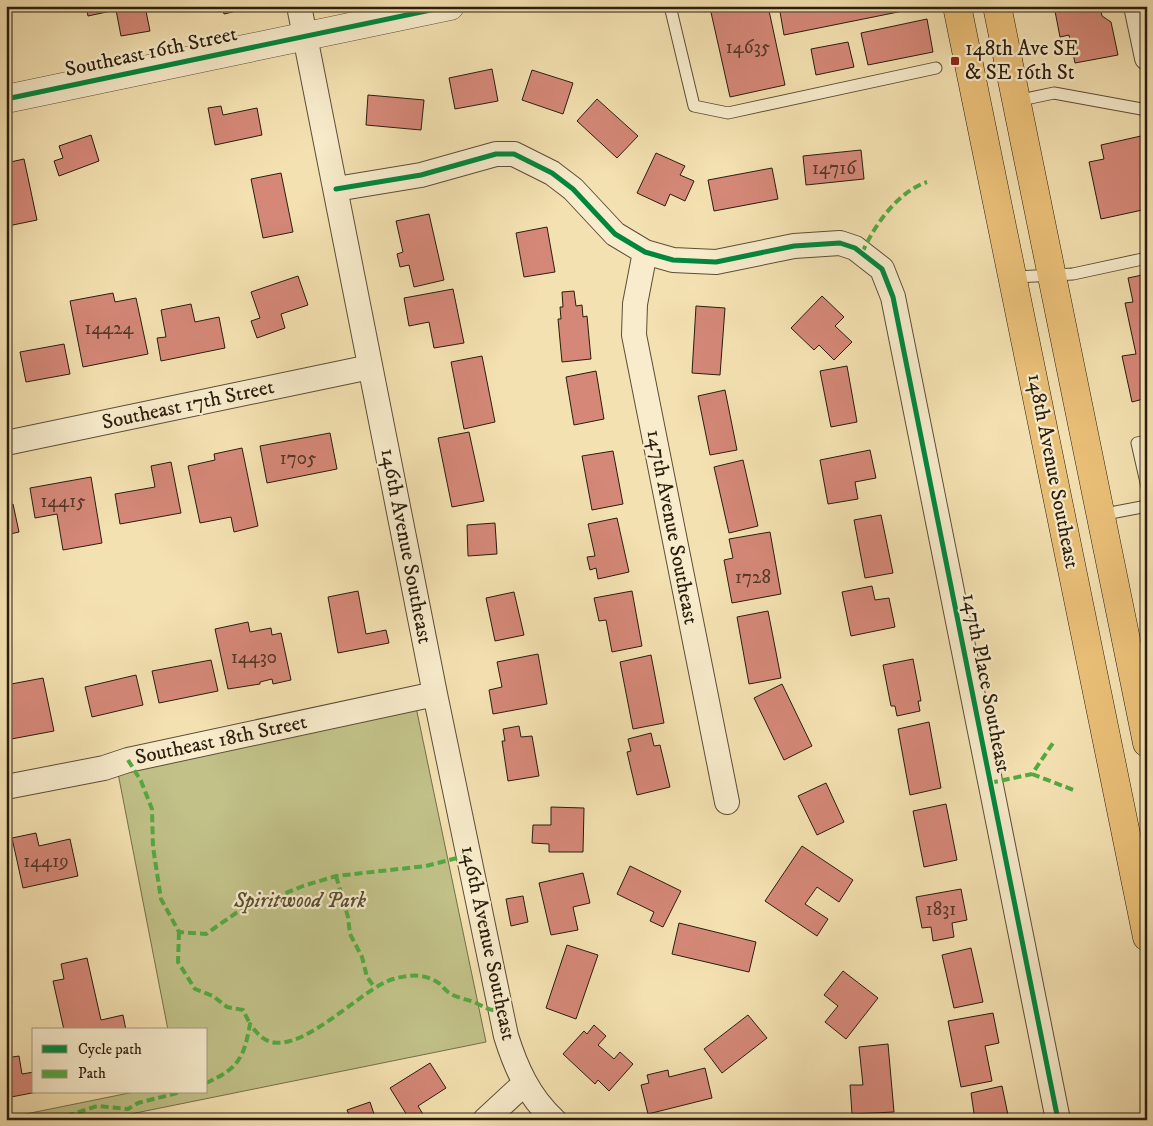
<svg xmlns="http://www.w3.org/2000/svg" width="1153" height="1126" viewBox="0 0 1153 1126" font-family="'IM FELL DW Pica',serif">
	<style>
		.green { fill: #c1c188; stroke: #756f4b }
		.building { fill: #d58878; stroke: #291d0e }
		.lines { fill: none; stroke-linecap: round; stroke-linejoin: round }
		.service-casing { stroke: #5c4e37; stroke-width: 13 }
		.minor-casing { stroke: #5c4e37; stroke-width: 26 }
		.tertiary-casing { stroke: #5c4e37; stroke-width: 29 }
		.primary-casing { stroke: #291d0e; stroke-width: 29 }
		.service { stroke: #f8eccc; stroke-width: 11 }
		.minor { stroke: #f8eccc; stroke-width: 24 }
		.tertiary { stroke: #f8eccc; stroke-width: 28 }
		.primary { stroke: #eac078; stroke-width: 28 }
		.quiet { stroke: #53a941; stroke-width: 4; stroke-dasharray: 8 4; stroke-linecap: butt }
		.cycleway-casing { stroke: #f8eccc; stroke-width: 8 }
		.cycleway { stroke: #00873e; stroke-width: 5 }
		.poi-dot { fill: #8f2418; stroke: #f8eccc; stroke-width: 2 }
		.labels { text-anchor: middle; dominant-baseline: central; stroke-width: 4.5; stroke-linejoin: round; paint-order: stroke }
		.number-label { font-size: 19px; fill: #543828 }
		.poi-label { font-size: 21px; fill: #291d0e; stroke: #f8eccc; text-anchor: start }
		.street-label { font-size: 21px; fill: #291d0e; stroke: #f8eccc }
		.park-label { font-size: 21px; font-style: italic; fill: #574e33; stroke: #f8eccc }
	</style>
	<rect width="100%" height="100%" fill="#f4e1b1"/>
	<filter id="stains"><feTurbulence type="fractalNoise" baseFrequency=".004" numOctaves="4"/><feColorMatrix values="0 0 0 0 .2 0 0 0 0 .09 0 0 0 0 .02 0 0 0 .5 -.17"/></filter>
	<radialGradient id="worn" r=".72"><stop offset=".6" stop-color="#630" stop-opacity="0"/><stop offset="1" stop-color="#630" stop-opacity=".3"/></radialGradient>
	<path class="green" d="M416 707 486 1042 101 1120H6V1118L134 1092H206V1030H168L117 768Z"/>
	<path class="building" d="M86 6H145L150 31 121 36 116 10 88 16Z
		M222 6H244L245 9 224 14Z
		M720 6H768L785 85 730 97 710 8Z
		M779 6H918V8L784 35Z
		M1054 6H1100L1102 16 1111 22 1118 55 1075 63 1069 35 1060 37Z
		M927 19 933 52 868 65 861 33Z
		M848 42 854 67 816 75 811 49Z
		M492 69 498 101 455 109 449 78Z
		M532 70 573 83 563 114 522 100Z
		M368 95 424 100 421 130 366 125Z
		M597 99 638 136 617 158 577 121Z
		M221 106 223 115 257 108 262 135 215 145 208 108Z
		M91 135 99 161 59 176 54 161 63 158 59 146Z
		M1141 136 1144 150 1147 149V209L1101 219 1089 162 1104 159 1101 145Z
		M861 150 864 179 806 185 803 156Z
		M656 153 685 166 680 175 694 181 685 201 670 194 665 206 637 193Z
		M24 159 37 220 8 226 6 163Z
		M772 168 778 199 714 211 708 180Z
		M281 173 293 232 263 238 251 179Z
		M429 214 444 280 414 287 409 265 400 267 397 254 403 252 396 221Z
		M547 227 555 272 524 277 516 233Z
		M1147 274V398L1132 402 1122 356 1136 354 1125 303 1133 302 1128 278Z
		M298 276 308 305 281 314 285 328 257 338 251 321 260 318 251 292Z
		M453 289 464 343 434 348 429 322 409 326 404 298Z
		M574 291 576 306 582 305 583 317 587 316 591 359 562 362 558 319H561L560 307H563L562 292Z
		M113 293 115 302 136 298 148 354 83 367 70 301Z
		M822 296 844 317 835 326 852 342 834 360 819 345 814 350 791 328Z
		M191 304 195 322 219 317 225 348 161 361 157 338 166 337 161 310Z
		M696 306 725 308 720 375 692 373Z
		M64 344 70 374 26 382 20 352Z
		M482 356 495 422 464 429 451 362Z
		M847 366 857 422 831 427 820 371Z
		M596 371 604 419 574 425 566 377Z
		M725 390 737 450 710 455 698 396Z
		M469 432 484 501 452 507 438 438Z
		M330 433 337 469 267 483 260 446Z
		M242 448 258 526 234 532 231 517 200 523 188 466 215 460 214 454Z
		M870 450 876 478 855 482 858 499 828 504 820 460Z
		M613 451 623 504 592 510 582 456Z
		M743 460 758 526 729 533 714 467Z
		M171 462 181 513 120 524 115 494 155 487 151 466Z
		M91 477 102 543 63 550 57 514 35 518 30 488Z
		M13 504 19 532 6 535V506Z
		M881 515 893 573 865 578 854 520Z
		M617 518 629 572 598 579 596 568 590 570 587 557 595 556 588 524Z
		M495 523 497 554 468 556 467 525Z
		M770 532 781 594 732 603 724 560 733 558 729 539Z
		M872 586 875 600 889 598 895 627 851 636 842 592Z
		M358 591 366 634 386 630 389 643 338 653 328 597Z
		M632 591 642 646 612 652 606 620 599 621 594 598Z
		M514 592 524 635 495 641 486 598Z
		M768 611 781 678 749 684 737 617Z
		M248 622 250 632 271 628 272 635 281 633 291 680 273 684 272 679 260 682V684L228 689 215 629Z
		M538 654 547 704 493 714 489 690 502 687 497 662Z
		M651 655 664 723 633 729 620 662Z
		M913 659 921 701H918L920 711 897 716 895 706H891L883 665Z
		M211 660 218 691 159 703 152 671Z
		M136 675 143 705 92 717 85 687Z
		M43 678 54 731 6 740V685Z
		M782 684 812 746 784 760 754 698Z
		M929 722 941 788 910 795 898 729Z
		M519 726 521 737 532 736 539 776 508 781 502 741H505L503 729Z
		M651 733 654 746 660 745 670 787 637 795 627 752 631 751 628 739Z
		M826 783 844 822 817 835 798 796Z
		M946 804 957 860 924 867 913 811Z
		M551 807 584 808 583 852H549V844L532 843 533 825H551Z
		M36 833 39 846 70 839 78 876 23 888 12 838Z
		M802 846 853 880 839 902 817 887 805 904 828 919 817 936 765 901Z
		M630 866 681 891 663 927 650 921 654 912 617 894Z
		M583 873 590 903 573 907 578 930 551 935 539 883Z
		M961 889 967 920 952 923 954 937 933 941 931 927 922 928 916 897Z
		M523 896 528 922 511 926 506 899Z
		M679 923 756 942 749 972 672 954Z
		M567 945 598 955 576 1019 546 1008Z
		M971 948 983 1002 954 1008 942 955Z
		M87 958 101 1020 123 1015 126 1030H64L53 981 64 979 61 964Z
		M843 971 878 998 846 1039 825 1022 838 1006 824 995Z
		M6 972 12 1003 6 1004Z
		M993 1013 999 1043 985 1046 992 1081 961 1087 948 1021Z
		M748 1015 767 1038 722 1073 704 1049Z
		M594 1025 606 1036 598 1045 614 1059 620 1052 633 1064 609 1091 598 1080 595 1084 563 1054 584 1031 587 1034Z
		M888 1044 894 1112 852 1114 850 1085H863L859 1047Z
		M19 1056 22 1074 34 1072V1092H37L6 1098V1058Z
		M430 1063 446 1088 418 1106 424 1116 418 1120H410L390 1088Z
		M705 1068 712 1098 648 1114 641 1085 649 1083 647 1075 668 1070 669 1077Z
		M1002 1086 1009 1120H975L971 1093Z
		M370 1102 376 1120H342L350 1117 347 1110Z"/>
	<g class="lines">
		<defs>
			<path id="service" d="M670 6 694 106 728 113 936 68
				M1016 101 1054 93 1147 110
				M1014 277 1073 274 1147 258
				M1147 441 1137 443 1147 487
				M1100 515 1147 506"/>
			<path id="minor" d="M299 6 435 694 506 1036C516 1068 529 1097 554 1120
				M1136 6 1147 58
				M336 189 421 175 496 154H514L552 173 573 189 615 234 645 252 673 260 716 262 794 246 840 243 855 248 882 269 893 297 1058 1120
				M645 252 635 304 634 335 727 802
				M6 443 370 367
				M6 787 104 768 128 760 435 694
				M485 1120 525 1083"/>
			<path id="tertiary" d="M6 99 450 6"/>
			<path id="primary" d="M957 6 1147 937
				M997 6 1147 743"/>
		</defs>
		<use href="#service" class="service-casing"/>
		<use href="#minor" class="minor-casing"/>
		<use href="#tertiary" class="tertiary-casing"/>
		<use href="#primary" class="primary-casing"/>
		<use href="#service" class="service"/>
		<use href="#minor" class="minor"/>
		<use href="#tertiary" class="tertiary"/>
		<use href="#primary" class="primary"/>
		<path class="quiet" d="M862 253C874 226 897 192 927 182
			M128 760 141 781 152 809 153 847 161 899 179 932 206 934 236 913 303 886 336 876 426 866 469 855
			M1032 774 1076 791
			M990 783 1032 774 1055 740
			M336 876 348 917 350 934 362 957 367 977 375 988
			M179 932 178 962 195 989 213 996 227 1007 243 1010 250 1024
			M206 1083C238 1069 244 1058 250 1024 254 1029 258 1035 263 1038 296 1062 360 989 393 979 407 975 423 973 437 982 441 984 444 989 448 992 456 998 467 999 476 1003 485 1007 491 1012 501 1010
			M55 1120 97 1106 128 1109 138 1103 181 1092"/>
		<defs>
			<path id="cycleway" d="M6 99 450 6
				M336 189 421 175 496 154H514L552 173 573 189 615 234 645 252 673 260 716 262 794 246 840 243 855 248 882 269 893 297 1058 1120"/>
		</defs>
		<use href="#cycleway" class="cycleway-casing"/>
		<use href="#cycleway" class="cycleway"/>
	</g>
	<rect class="poi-dot" x="950" y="56" width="10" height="10" rx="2.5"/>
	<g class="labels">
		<g class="number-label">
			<text x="748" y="47">14635</text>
			<text x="834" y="168">14716</text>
			<text x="109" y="328">14424</text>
			<text x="298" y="458">1705</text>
			<text x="63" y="501">14415</text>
			<text x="753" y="577">1728</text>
			<text x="254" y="657">14430</text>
			<text x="46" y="861">14419</text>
			<text x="941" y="909">1831</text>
		</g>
		<g class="poi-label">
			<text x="965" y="49">148th Ave SE<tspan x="965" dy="24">&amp; SE 16th St</tspan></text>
		</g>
		<g class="street-label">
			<text transform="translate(151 52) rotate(-12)">Southeast 16th Street</text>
			<text transform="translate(188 405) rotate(-12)">Southeast 17th Street</text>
			<text transform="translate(1053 471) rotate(79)">148th Avenue Southeast</text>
			<text transform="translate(672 527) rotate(79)">147th Avenue Southeast</text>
			<text transform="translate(406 546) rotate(79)">146th Avenue Southeast</text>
			<text transform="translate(986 683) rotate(79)">147th Place Southeast</text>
			<text transform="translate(221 740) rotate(-12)">Southeast 18th Street</text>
			<text transform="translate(488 943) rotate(78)">146th Avenue Southeast</text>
		</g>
		<g class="park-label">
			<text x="300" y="901">Spiritwood Park</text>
		</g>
	</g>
	<rect width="1153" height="1126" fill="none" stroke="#f4e1b1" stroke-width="25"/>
	<rect x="8" y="8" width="1138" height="1111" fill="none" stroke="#291d0e" stroke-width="2.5"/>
	<rect x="12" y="12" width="1128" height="1101" fill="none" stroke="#291d0e"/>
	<rect x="32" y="1028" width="175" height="65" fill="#f8eccc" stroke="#a59980"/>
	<rect x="42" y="1045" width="25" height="8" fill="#00873e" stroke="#a59980"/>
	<text x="78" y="1054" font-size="15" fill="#291d0e">Cycle path</text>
	<rect x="42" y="1070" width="25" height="8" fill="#53a941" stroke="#a59980"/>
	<text x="78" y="1078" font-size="15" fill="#291d0e">Path</text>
	<rect width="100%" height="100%" filter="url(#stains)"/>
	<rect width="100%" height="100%" fill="url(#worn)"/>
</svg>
